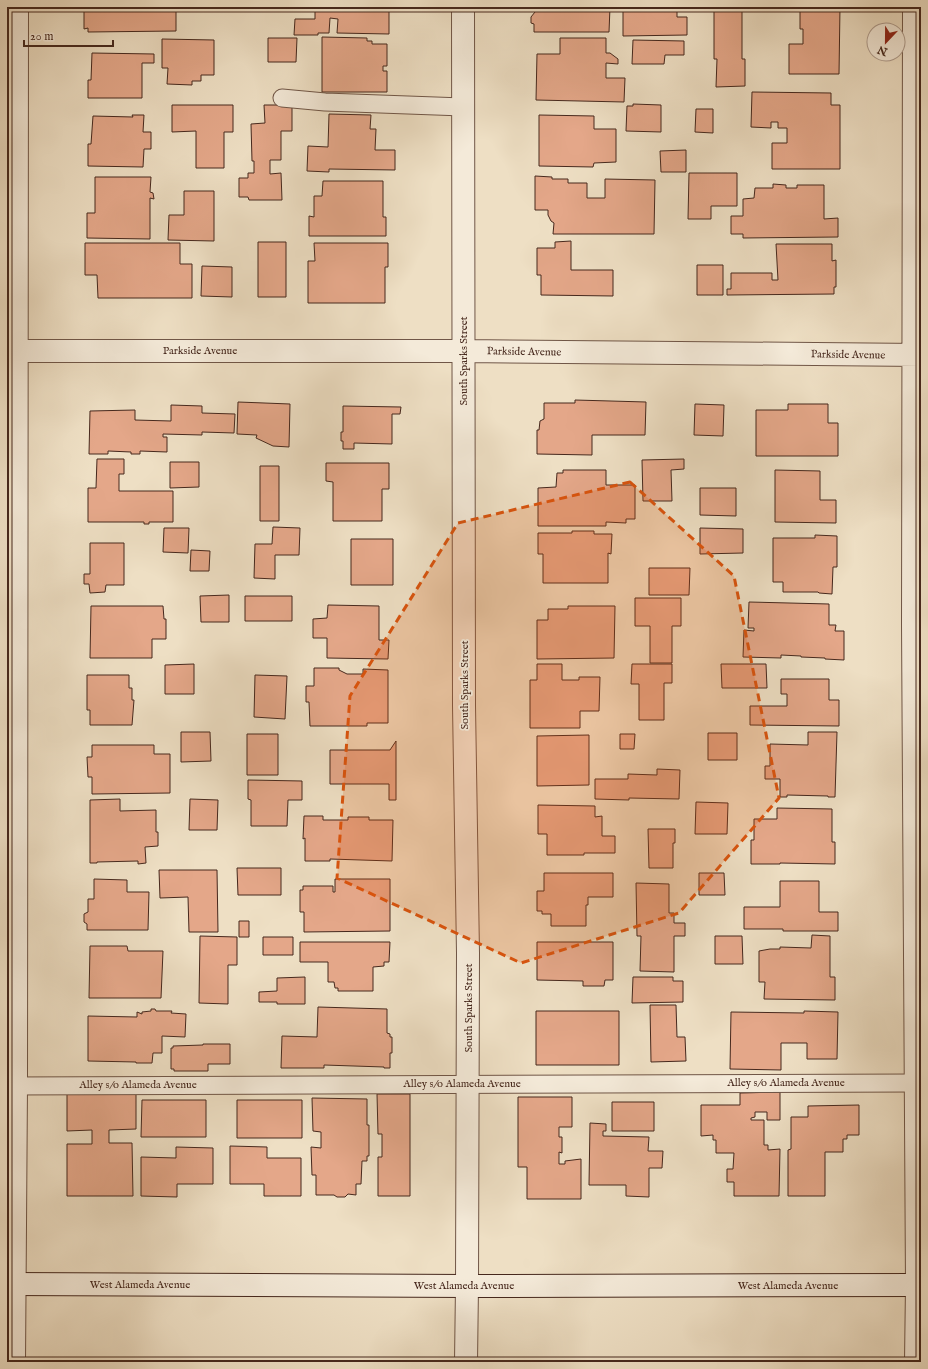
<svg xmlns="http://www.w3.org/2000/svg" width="928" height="1369" viewBox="0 0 928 1369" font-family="'IM FELL English',serif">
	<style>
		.building { fill: #e4a789; stroke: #46281d }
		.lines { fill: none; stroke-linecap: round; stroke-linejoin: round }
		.lane-casing { stroke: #705647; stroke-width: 19 }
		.street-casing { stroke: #705647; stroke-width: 24 }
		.secondary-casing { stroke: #46281d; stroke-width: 24 }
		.lane { stroke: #f4ead9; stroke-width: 17 }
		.street { stroke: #f4ead9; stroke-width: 22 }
		.secondary { stroke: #f4ead9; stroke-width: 22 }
		.marked { fill: #d8540e; fill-opacity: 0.2; stroke: #d8540e; stroke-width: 3; stroke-dasharray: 8 5; stroke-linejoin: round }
		.labels { text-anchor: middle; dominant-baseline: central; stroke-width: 3.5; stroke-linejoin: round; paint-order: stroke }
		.street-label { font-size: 11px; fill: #46281d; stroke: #f4ead9 }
	</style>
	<rect width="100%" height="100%" fill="#eedfc4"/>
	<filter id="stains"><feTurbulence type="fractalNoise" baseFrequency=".005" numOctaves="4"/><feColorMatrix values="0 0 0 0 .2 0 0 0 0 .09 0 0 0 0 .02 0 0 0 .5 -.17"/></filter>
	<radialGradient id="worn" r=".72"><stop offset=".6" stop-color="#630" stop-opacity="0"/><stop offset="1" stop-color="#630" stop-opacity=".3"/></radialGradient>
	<path class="building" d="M87 7H176V31L88 32V28L84 29V9H87Z
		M315 7H389V34L337 33 338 19 330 18 329 33H318V35H294L295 19H315Z
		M532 7H610L609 32H534V24L531 23V17L535 12V10H532Z
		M695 7H742V59H745V86L716 87 717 59H714V9H695Z
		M800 7H840L839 74H789V44H803V29H800Z
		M677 8V17H687V35L623 36V9Z
		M322 37 367 38V41H372V44H387V66H383V71H387V92H322Z
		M268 38H297L296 62H268Z
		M560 38H606V53H610L618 59V64L606 63V78H625L624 102 536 100 537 54H560Z
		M162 39 214 40V75H201V81H192V85L167 84 168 68H162Z
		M633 40 684 41V55H665L664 64H632Z
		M92 53 154 54V63H142V98H88V80H91Z
		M752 92 831 93V105H840V169H772V143H787V128H778V122H771V128L751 127Z
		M633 104 661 105V132L626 131 627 106H633Z
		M172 105H233V132H224V168H196V131L172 132Z
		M264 105H292V131H281V160H270V174L281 173 282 200H249L248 197H239V178H248V173H254V161H252L251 124 265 123Z
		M696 109H713V133L695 132Z
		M329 114 371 115 370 129H376L375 150H395V170L329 169V172L307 171 308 146 328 147Z
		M132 115H144L143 132H151V149H144L143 167 88 166V144H91L93 116 133 117Z
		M539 115 594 116V129H616V162L594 163 593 167 539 166Z
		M686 150V172H661L660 151Z
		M689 173H737V206H711V219H688Z
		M535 176 552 177V179H568V183H587V198H605V179L655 180 654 234H553L554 223 551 221 548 215V210H535Z
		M95 177H151L150 192 153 193 154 199 150 198V239L87 238V213H95Z
		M323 181H383V217H386V236H309V216L314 217V196H322Z
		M773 184 786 185V188H797V185H824V219L838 218V237L743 238V234H731V216H743V199L754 198 755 188H773Z
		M184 191H214V241L168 240 169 215H184Z
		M571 241V270H613V296L541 295V275H537V248H555V242Z
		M258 242H286V297H258Z
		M85 243H180V264H192V298H98L97 275H85Z
		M314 243H388V267H385V303H308V261H315Z
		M776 244H832V261L836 260V287H834V294L727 295V289H731V273H772V280H778Z
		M697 265H723V295H697Z
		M202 266 232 267V297L201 296Z
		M575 400 646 402 645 435H592V455L537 454V430H539L540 421 544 419V403H575Z
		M238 402 290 404 289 447 273 446 256 438 257 435 237 434Z
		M695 404 724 405 723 436 694 435Z
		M788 404H828V423H838V456H756V410H788Z
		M171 405 202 406V413L235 414 234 433 202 432V435L163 434V437H167V452L140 451V454H131V452L108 451V454H89L90 411 135 410V420L171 421Z
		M343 406 401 407 400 414H392V444L354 443V449H343V441H341V432H343Z
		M97 459H124V474H119V491H173V522H149V524H144V522H88V488H96Z
		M684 459V469L671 470 672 501H643L642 460Z
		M170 462H199V487L170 488Z
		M326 463H389V489H382V521H333V482L326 481Z
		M260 466H279V521H260Z
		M563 470H606V485H635V519H626V523L606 522V526H538V488L556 487 557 473H563Z
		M775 470 820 471V500H836V523L775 522Z
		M700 488H736V516L700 515Z
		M273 527 300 528 299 555H275V579L254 578 255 544H272Z
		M164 528H189L188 553 163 552Z
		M700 528 743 529V553L700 554Z
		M572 531H594V534H612L611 554 608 553V583H543V554H538V533H572Z
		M815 535 837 536V567H833L832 594 819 593 818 592H783V582H773V538H815Z
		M351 539H393V585H351Z
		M90 543H124V585H106L105 592 90 593 89 584H84V574H90Z
		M191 550 210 551 209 571H190Z
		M649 568H690L689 595H649Z
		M229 595V622H201L200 596Z
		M245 596H292V621H245Z
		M635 598H681V626H672V663H650V626H635Z
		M749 602 829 604V625H836L835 631H844V660L825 659V658L801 657V656L781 655V658L743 657 744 630 754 631V628H748Z
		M328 605 379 606V640H389L388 659 327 658V638H313V619L327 618Z
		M91 606H163L164 619H166V639H152V658H90Z
		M568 606H615L614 658 537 659V620H548V609H568Z
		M194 664V694H165V665Z
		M537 664H562V680H579V677H600L599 711H580V728H530V680H537Z
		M632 664H672V683H664V720H639V684H631Z
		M721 664H766L767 688H722Z
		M314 668H339V670L347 674H363V669L388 670V723H367V726H310L309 702H306V686H314Z
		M87 675H129V688H132V700H134L132 725H90V710H87Z
		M255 675 287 676 285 719 254 717Z
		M781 679H829V700H839V726L750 725V706H787V694H781Z
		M181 732H210L211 761 181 762Z
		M808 732H837L835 797H828V796L787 795V797H780V779H765V766H770V744L808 745Z
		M708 733H737V760H708Z
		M247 734H278V775H247Z
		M620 734H635L634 749H620Z
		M589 735V785L537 786V736Z
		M396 741V800H389V784H330V750H390Z
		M92 745H154V754H170V793L92 794V777H88L87 757H92Z
		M657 769 680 770 679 799 629 798V800L595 799V779H628V774L657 775Z
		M248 780 302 781V800H288L287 826H251V800L248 799Z
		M120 799V811L156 810V832H158V846L145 847 146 863 138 864V861L97 862V863H90V800Z
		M190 799 218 800 217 830H189Z
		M696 802 728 803 727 834H695Z
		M538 805 595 806V817L602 816V836H615V853H584V855H547V834H538Z
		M777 808 832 809V842H835V864L780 863V864H751V840H754V819H777Z
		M304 816H323V820H348V817H369V820H393L392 861 330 859V861H305V838L303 839Z
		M648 829H675V843H673V868H649Z
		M237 868H281V895H238Z
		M159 870H217L218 932H189L188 897 160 898Z
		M544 873H613V897H588V905H586V926H551V914H542V911H537V891H544Z
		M699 873H724L725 895H699Z
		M94 879 127 880V892H149L148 930H87V924L84 922V914L88 912V899H94Z
		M335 879H390V931L304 932V912H300V890H303V886H333V892H335Z
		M780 881H819V912H838V931H783V929H744V907H780Z
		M636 883 669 884V913H674V923H685V936H674V972L640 971 641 936H637Z
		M239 921H249V937H239Z
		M812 935 830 936V977H835V1000L764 999 765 982H759V951L770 949H780V947L811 948Z
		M200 936 237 937V965H228V1004L199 1003Z
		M715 936H742L743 964H715Z
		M263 937H293V955H263Z
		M300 942H390L389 962H384V966L373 967V991H338V988H335L334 982H328V962H300Z
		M537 942H613V980H605L604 986H583V981L537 980Z
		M90 946H127L128 951H163L161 998H89Z
		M305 977V1004H277V1002H259V992L277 991V978Z
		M633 977H673V981H683V1002L632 1003Z
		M650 1005H676L677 1037H685L686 1061 651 1062Z
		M318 1007 387 1009V1033L390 1034V1037H392V1053H390V1068H384V1067L324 1065V1068H281L282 1036 317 1037Z
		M151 1009H155L156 1011H172L171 1013 186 1014 185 1037 162 1036V1053H153L152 1063H136V1062L88 1061V1016L137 1017V1012L142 1014V1012L151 1011Z
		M536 1011H619V1065H536Z
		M804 1011 838 1012 837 1059H807V1043H781V1070L730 1069 731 1012 804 1013Z
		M203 1044H230V1064H208V1071H174V1069H171V1048H173V1046L203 1045Z
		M780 1092V1120H767V1112H755V1117L751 1118V1120H764V1145H768V1150L780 1149 779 1196H734V1182H727V1169H733L734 1153H716V1140H713V1135L701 1136V1105H740V1093Z
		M67 1093H136V1129L109 1130V1143H132L133 1196H67V1144H92V1130L67 1131Z
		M377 1094H410V1196H378V1157H382V1134H378Z
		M518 1097H572V1127H559V1137H562V1153L559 1152V1164H565V1161L581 1159V1199H527V1167H518Z
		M312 1098 367 1099V1125H369V1156H367V1161H362L361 1184H356V1195L348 1194 345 1197H337L334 1195H316V1175H312L311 1147 321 1148V1132L313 1131Z
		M142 1100H206V1137H141Z
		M237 1100H302V1138H237Z
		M612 1102H654V1131H612Z
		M859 1105V1135H847V1139H843V1152H825V1196H788V1150L791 1149V1117H808V1106Z
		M590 1123 606 1124V1131H603V1136L649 1137 648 1151H663L662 1168H649V1197L626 1196V1185H589Z
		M230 1146 267 1147V1158H301V1196H264V1184H230Z
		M176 1147 213 1148V1184H177V1197L141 1196V1157L176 1158Z"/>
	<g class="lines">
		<defs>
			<path id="lane" d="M282 98 325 102 463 107
				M7 1086 916 1083"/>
			<path id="street" d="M463 7 464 706 468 953 467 1286 466 1362
				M914 7 913 624 917 1285 916 1362
				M7 351H464L921 355
				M14 1362 16 1086 17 7"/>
			<path id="secondary" d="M7 1284 467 1286 921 1285"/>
		</defs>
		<use href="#lane" class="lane-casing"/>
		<use href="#street" class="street-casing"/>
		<use href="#secondary" class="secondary-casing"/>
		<use href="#lane" class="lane"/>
		<use href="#street" class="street"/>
		<use href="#secondary" class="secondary"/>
	</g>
	<path class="marked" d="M630 482 734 576 779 798 679 913 521 963 337 878 350 696 458 523Z"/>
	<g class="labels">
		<g class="street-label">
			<text x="200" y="351">Parkside Avenue</text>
			<text transform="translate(524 352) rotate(1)">Parkside Avenue</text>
			<text transform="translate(848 355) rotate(1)">Parkside Avenue</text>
			<text transform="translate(464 361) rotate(-90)">South Sparks Street</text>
			<text transform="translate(465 685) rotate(-90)">South Sparks Street</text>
			<text transform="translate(469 1008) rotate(-90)">South Sparks Street</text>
			<text x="786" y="1083">Alley s/o Alameda Avenue</text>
			<text x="462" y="1084">Alley s/o Alameda Avenue</text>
			<text x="138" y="1085">Alley s/o Alameda Avenue</text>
			<text x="140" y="1285">West Alameda Avenue</text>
			<text x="464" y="1286">West Alameda Avenue</text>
			<text x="788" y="1286">West Alameda Avenue</text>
		</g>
	</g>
	<rect width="928" height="1369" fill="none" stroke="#eedfc4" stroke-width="24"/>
	<rect x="8" y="8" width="912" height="1353" fill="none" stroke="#46281d" stroke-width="2"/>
	<rect x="12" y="12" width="904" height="1345" fill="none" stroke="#46281d"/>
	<g transform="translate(886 42) rotate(202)"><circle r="19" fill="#f4ead9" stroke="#ae9c8e"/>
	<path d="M0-3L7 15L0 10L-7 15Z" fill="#8f2418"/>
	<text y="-6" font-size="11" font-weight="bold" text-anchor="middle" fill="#46281d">N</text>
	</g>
	<path d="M24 40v6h89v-6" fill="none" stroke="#46281d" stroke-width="2"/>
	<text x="30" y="40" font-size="12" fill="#46281d" stroke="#f4ead9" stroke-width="3" paint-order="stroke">20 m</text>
	<rect width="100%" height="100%" filter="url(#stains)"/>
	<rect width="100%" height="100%" fill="url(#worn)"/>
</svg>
